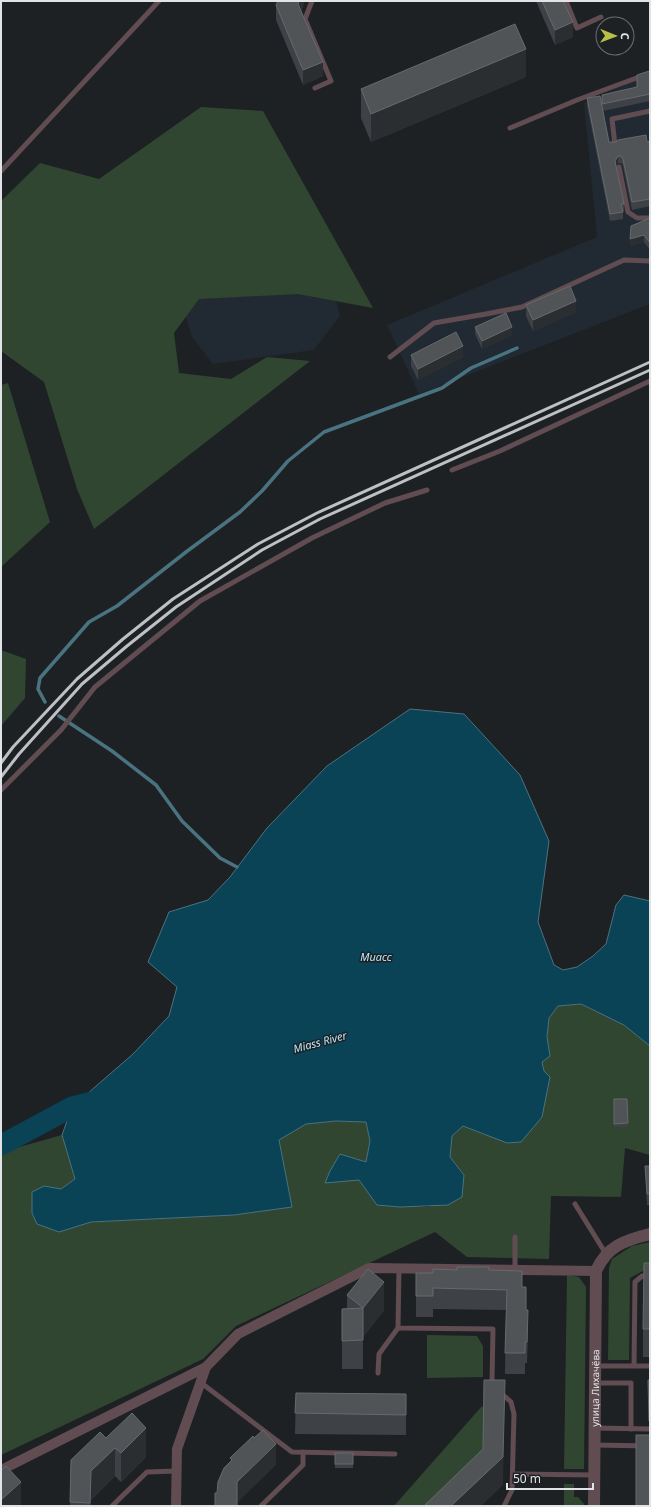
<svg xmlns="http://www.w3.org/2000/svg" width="651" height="1507" viewBox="0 0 651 1507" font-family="'Noto Sans',sans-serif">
	<rect width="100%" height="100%" fill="#1d2124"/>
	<!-- built -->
	<g fill="#212a32">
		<polygon points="650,77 650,304 419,394 387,325 597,237 584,103 638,79"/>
		<polygon points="286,285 335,297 340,316 314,350 213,364 192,337 184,311 202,289"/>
	</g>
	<!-- green -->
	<g fill="#304630">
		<polygon points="201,107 263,111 373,308 298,294 199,299 174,333 179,373 231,379 267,357 310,361 94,529 77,489 44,382 1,351 1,201 40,163 99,179"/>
		<polygon points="8,383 50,522 1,567 1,385"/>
		<polygon points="1,650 26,659 25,698 1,726"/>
		<polygon points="581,1004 624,1025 650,1046 650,1155 625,1148 621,1197 551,1196 549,1259 467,1257 435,1232 236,1326 203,1359 1,1455 1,1154 5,1151 62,1135 75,1179 61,1189 44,1186 32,1193 32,1213 59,1232 91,1222 234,1215 292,1207 279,1140 306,1124 336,1121 366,1122 370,1141 366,1162 359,1180 378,1205 400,1207 430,1207 450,1157 452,1136 463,1126 483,1134 521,1142 542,1117 544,1071 542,1062 550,1056 547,1037 549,1018 558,1006"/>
		<polygon points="650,1242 650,1270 643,1271 630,1278 629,1360 608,1360 609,1268 612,1259 632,1246"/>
		<polygon points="567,1275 579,1277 586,1287 584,1469 564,1469"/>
		<polygon points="427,1335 477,1336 483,1346 483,1377 427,1378"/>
		<polygon points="482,1406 484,1409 483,1477 453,1506 394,1506"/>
		<polygon points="564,1484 574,1484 574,1497 578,1497 584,1504 584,1506 564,1506"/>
	</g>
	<!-- water -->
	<polygon fill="#0a4256" stroke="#4a7381" points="410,709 464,714 520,775 549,841 538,922 554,965 563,970 577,967 593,956 606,944 616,905 624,895 650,901 650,1046 624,1025 581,1004 558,1006 549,1018 547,1037 550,1056 542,1062 544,1071 550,1077 542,1117 521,1142 507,1143 463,1126 452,1136 450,1157 464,1175 462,1197 448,1205 400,1207 377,1205 359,1180 325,1183 330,1171 340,1154 366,1162 370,1141 366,1122 336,1121 306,1124 279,1140 292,1207 234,1215 91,1222 59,1232 37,1224 32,1213 32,1192 44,1186 61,1189 75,1179 62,1135 72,1107 133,1054 169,1016 177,987 148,962 169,912 208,900 230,877 267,828 327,766"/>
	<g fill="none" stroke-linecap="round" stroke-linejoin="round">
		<!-- stream -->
		<g stroke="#4a7381" stroke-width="3.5">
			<polyline points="45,702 38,689 40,678 89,622 117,606 186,552 240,512 262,491 288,461 324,432 442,388 471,368 517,348"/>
			<polyline points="59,716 112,751 156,785 182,821 220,858 237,867"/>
		</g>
		<!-- river -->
		<polyline stroke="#0a4256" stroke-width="21" points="1,1145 72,1107 100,1100"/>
		<!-- service -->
		<g stroke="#604c51" stroke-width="5">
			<polyline points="312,1 305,19 331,81 315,88"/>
			<polyline points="566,1 577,28 601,17"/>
			<polyline points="510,128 577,100 650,73"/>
			<polyline points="615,145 612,119 650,111"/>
			<polyline points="619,167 628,212 637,218 650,218"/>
			<polyline points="1,171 159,1"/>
			<polyline points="390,357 434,323 486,314 522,307 624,260 650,261"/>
			<polyline points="452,470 500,451 650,381"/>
			<polyline points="1,790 61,730 95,687 200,601 312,538 385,503 427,490"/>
			<polyline points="575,1204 606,1254"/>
			<polyline points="399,1268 398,1328 493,1329 492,1381"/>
			<polyline points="515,1269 515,1237"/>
			<polyline points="595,1366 650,1366"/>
			<polyline points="634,1366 635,1282 642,1276 650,1276"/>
			<polyline points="378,1373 379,1354 398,1328"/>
			<polyline points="200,1382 292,1452 395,1454"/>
			<polyline points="595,1383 631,1383 631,1429"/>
			<polyline points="502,1394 511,1402 514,1414 512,1490 504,1506"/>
			<polyline points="595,1428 650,1429"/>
			<polyline points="595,1445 650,1446"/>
			<polyline points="513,1474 594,1475"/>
			<polyline points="112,1506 147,1472 177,1471"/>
			<polyline points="261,1506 303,1465 303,1452"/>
		</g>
		<!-- minor -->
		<g stroke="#604c51" stroke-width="10">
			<polyline points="1,1470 206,1367 238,1334 369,1268 596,1271"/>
			<polyline points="176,1506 177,1449 206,1367"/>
		</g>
		<!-- tertiary -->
		<path stroke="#604c51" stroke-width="12" id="s1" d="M 594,1506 L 596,1271 C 607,1246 625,1240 650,1234"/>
		<!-- rail -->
		<g stroke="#bec1c4" stroke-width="3">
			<polyline points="1,763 13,747 77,679 123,639 173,599 258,544 317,513 650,362"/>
			<polyline points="1,777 19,754 82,684 127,646 176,607 262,550 320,519 650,370"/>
		</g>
	</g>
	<!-- wall -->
	<g fill="#3e4246">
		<polygon points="305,1 301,11 323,76 303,85 276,20 276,5"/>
		<polygon points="536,1 563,1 573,37 555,45"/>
		<polygon points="650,71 650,101 603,111 609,142 647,142 650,141 650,206 632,210 623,166 621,163 618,163 616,166 624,204 624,211 623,211 623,219 610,221 587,105 587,98 602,108 602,95 637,87"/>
		<polygon points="526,77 371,142 361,118 361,89"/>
		<polygon points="650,218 650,250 644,242 630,246"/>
		<polygon points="526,305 576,312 533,331 526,316"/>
		<polygon points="475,327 512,335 482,349 475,334"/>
		<polygon points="411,355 463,357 418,380 411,366"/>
		<polygon points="614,1099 627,1099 628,1127 614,1127"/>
		<polygon points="645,1166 650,1166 650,1205 647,1205"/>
		<polygon points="650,1263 650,1357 643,1357 643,1329"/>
		<polygon points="489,1270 522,1287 526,1310 528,1331 527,1363 525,1363 525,1374 505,1374 506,1310 433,1309 433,1317 416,1317 416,1296 433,1273"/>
		<polygon points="347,1295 384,1310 363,1337 363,1369 342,1369 342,1309 347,1308"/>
		<polygon points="296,1393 406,1394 406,1435 295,1434"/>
		<polygon points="106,1438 146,1457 121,1482 115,1476 91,1500 91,1506 70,1506 71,1460"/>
		<rect x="335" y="1453" width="18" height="15"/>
	</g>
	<!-- shaded-wall -->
	<g fill="#2a2e31">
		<polygon points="299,1 305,1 298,18 298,4"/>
		<polygon points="573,22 573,37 555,45 555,30"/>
		<polygon points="526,49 526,77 371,142 371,114"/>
		<polygon points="323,62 323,76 303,85 303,70"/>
		<polygon points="618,156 618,163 615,168 615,161"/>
		<polygon points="644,235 644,242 630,246 630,239"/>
		<polygon points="576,301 576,312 533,331 533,320"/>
		<polygon points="512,327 512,335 482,349 482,341"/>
		<polygon points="463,346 463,357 418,380 418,369"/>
		<polygon points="384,1282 384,1310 363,1337 363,1308"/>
		<polygon points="505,1380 503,1485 481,1506 451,1506 503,1457"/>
		<polygon points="146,1428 146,1457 121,1482 121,1453"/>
		<polygon points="276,1444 276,1465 237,1503 237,1506 237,1482"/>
		<polygon points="115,1448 115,1476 91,1500 90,1506 91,1471"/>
		<polygon points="21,1482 21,1506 1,1506 1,1500"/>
	</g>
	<!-- building -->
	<g fill="#505457" stroke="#666a6e">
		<polygon points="278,1 299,1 298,4 323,62 303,70 276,5"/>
		<polygon points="542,1 563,1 573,22 555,30"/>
		<polygon points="515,24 526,49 371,114 361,89"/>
		<polygon points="650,71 650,94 602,104 602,95 637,87 637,75 646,72"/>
		<polygon points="600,96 609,142 616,142 618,140 646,135 647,142 650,141 650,199 632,202 623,159 621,156 618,156 615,161 624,204 621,204 623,212 610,214 587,98"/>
		<polygon points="650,218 650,243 644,235 630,239 631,226"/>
		<polygon points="570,286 576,301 533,320 526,305"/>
		<polygon points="506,313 512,327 482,341 475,327"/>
		<polygon points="456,332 463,346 418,369 411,355"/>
		<polygon points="614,1099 627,1099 628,1123 614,1124"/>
		<polygon points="645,1166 650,1166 650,1194 647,1194"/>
		<polygon points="644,1263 650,1263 650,1329 643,1329"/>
		<polygon points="457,1267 489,1267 489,1270 522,1271 522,1287 526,1287 526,1310 528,1310 527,1342 525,1342 525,1353 505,1353 507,1290 433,1288 433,1296 416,1296 416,1273 433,1273 433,1269 457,1270"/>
		<polygon points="368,1269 384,1282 363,1308 347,1295"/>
		<polygon points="363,1308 363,1340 342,1341 342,1309"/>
		<polygon points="484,1380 505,1380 503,1457 451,1506 424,1506 483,1449"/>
		<polygon points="648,1380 650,1380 650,1421 649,1421"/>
		<polygon points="296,1393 406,1394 406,1415 295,1413"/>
		<polygon points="132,1413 146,1428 121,1453 115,1448 91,1471 90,1503 70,1502 71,1460 100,1432 106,1438"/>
		<polygon points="263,1430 276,1444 237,1482 237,1506 215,1506 215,1493 217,1493 218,1482 224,1468 232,1460 230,1458 253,1436 254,1438"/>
		<rect x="636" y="1435" width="14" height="71"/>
		<rect x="335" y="1453" width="18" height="11"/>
		<polygon points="6,1466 21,1482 1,1500 1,1471"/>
	</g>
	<g text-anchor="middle" stroke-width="3" stroke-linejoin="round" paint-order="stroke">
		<!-- street labels -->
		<g font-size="10" fill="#e1e4e6" stroke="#1d2124">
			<text dy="4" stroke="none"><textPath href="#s1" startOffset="118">улица Лихачёва</textPath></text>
		</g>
		<!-- water labels -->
		<g font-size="11" font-style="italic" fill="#b8e7fc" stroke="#1d2124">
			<text x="376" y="961">Миасс</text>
			<text transform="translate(320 1042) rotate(-15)" y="4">Miass River</text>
		</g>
	</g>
	<!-- border -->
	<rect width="651" height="1507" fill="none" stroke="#e1e4e6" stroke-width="4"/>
	<!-- north arrow -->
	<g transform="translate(615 36) rotate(91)"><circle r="19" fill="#1d2124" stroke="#6b6f72"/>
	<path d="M0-3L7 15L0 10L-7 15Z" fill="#b8c147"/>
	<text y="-6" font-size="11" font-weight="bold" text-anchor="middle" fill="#e1e4e6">С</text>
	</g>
	<!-- scale -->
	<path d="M507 1483v6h86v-6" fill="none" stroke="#e1e4e6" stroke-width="2"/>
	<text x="513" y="1483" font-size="12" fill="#e1e4e6" stroke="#1d2124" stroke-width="3" paint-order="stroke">50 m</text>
</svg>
